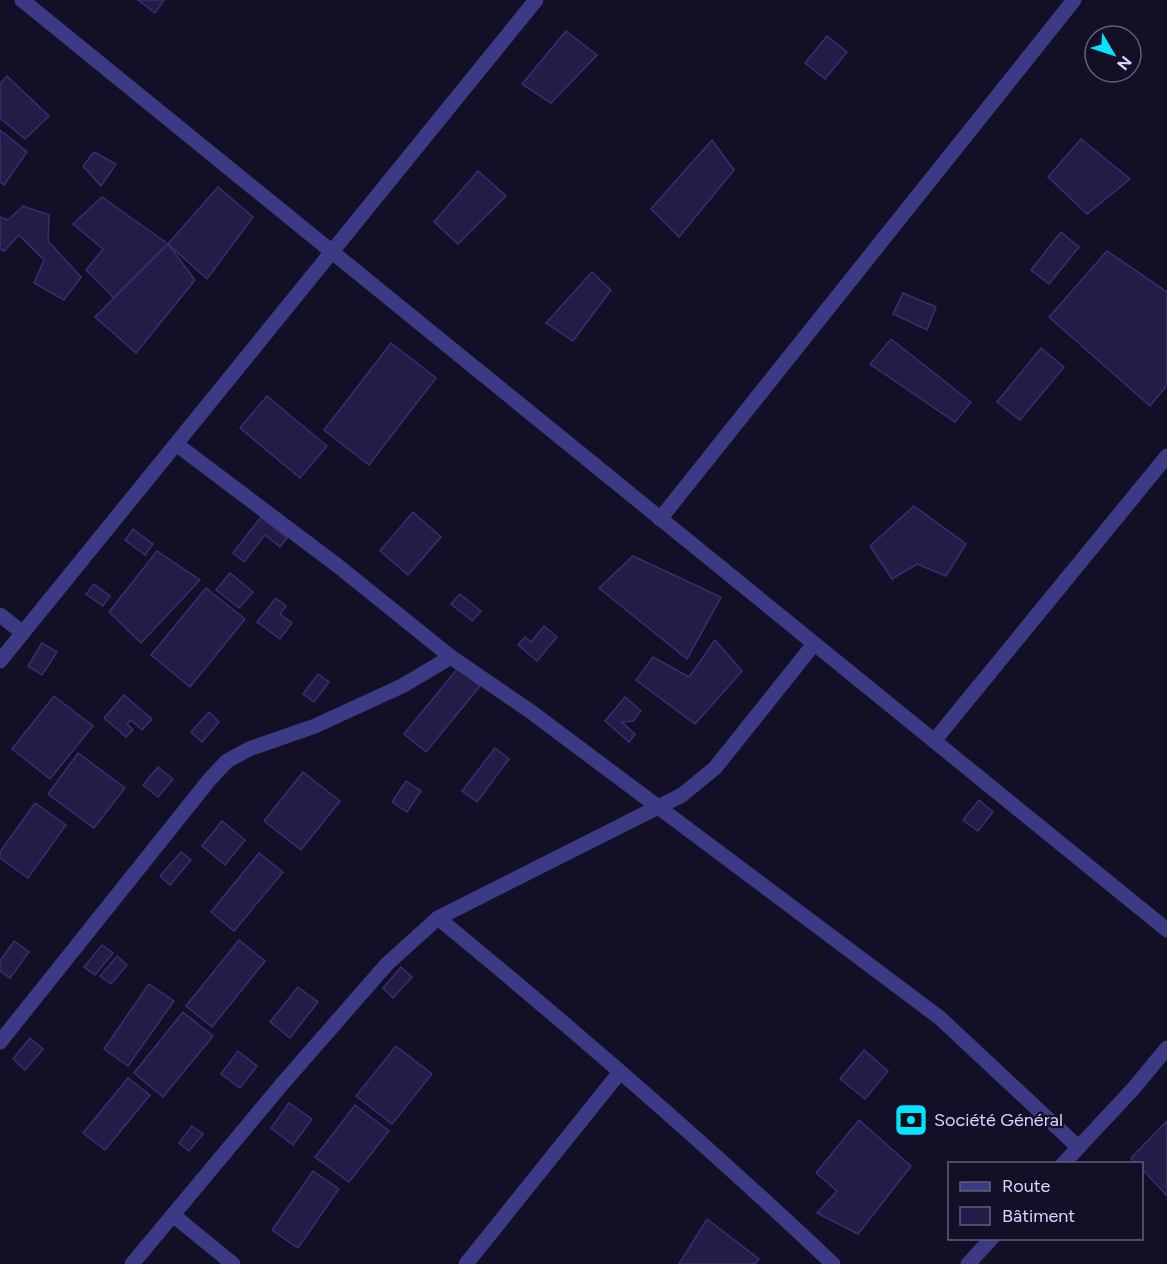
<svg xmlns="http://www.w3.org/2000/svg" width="1167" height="1264" viewBox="0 0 1167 1264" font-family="Figtree,sans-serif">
	<rect width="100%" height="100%" fill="#130f26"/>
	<!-- building -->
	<g fill="#241b47" stroke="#3b2d73" stroke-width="1.5">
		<polygon points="138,0 164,0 155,13"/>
		<polygon points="566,31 597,55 551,103 522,84"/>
		<polygon points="827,36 847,52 825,79 805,63"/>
		<polygon points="7,76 49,116 25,139 0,118 0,84"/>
		<polygon points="0,130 27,152 4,185 0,182"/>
		<polygon points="1081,139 1130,179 1087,214 1048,177"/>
		<polygon points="712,140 734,170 679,237 651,209"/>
		<polygon points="94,152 116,164 101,186 83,166"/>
		<polygon points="478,171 506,196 458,244 434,222"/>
		<polygon points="218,187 253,217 207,279 168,244"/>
		<polygon points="102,197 168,244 114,298 86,270 103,249 73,224"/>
		<polygon points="23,206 49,215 48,241 81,277 64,300 34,283 44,260 19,235 4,251 0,249 0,217 8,220"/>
		<polygon points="1061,232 1079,247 1049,284 1031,270"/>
		<polygon points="168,244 195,280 136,353 95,317"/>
		<polygon points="1107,251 1167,292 1167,385 1150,406 1049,317"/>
		<polygon points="592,272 611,290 573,341 546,323"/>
		<polygon points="903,293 936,307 927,330 893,314"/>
		<polygon points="891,339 971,402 955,422 870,364"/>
		<polygon points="391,343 436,378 369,465 324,430"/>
		<polygon points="1041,348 1064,367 1020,420 997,402"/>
		<polygon points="267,396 327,446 300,478 240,428"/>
		<polygon points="914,506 966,544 946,576 917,564 892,579 870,546"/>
		<polygon points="413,512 441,537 408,575 380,551"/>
		<polygon points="261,517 287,538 280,547 265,535 244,562 233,553"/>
		<polygon points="133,529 153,544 145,555 125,540"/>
		<polygon points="157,551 200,580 141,643 109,612"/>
		<polygon points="633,556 721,597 687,659 599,588"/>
		<polygon points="230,573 253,592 239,608 216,590"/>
		<polygon points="94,584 110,596 103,606 86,594"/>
		<polygon points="206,588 245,619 190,687 151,655"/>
		<polygon points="460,594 481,611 472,621 451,604"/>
		<polygon points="276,598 286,606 280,614 292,623 280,639 257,622"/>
		<polygon points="544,626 557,637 537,661 518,645 525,637 531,642"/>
		<polygon points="715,640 742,671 695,724 636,680 653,657 689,677"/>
		<polygon points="42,643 57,652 42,675 28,666"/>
		<polygon points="458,668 480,686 426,752 404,734"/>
		<polygon points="318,674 329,682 314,702 303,694"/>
		<polygon points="124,695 152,719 142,730 131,720 127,724 133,730 126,737 104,718"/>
		<polygon points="54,696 93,726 50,779 12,749"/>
		<polygon points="625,697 641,711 633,721 622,722 635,734 629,742 605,721"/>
		<polygon points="209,712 219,722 202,742 191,732"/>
		<polygon points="495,748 509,759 477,802 462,791"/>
		<polygon points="78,753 125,788 94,828 48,794"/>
		<polygon points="158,767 173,779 158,797 143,785"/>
		<polygon points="303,772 340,801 301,850 264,821"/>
		<polygon points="406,781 421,791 407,812 392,802"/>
		<polygon points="979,800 993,812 978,831 963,820"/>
		<polygon points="35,803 66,825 28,878 0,858 0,852"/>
		<polygon points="222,821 245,840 225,865 202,846"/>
		<polygon points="181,852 191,860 170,885 160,876"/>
		<polygon points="259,853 283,872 234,931 211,912"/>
		<polygon points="239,940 265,961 212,1027 186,1006"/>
		<polygon points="14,941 29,952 10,978 0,971 0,961"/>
		<polygon points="102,945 113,953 95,975 84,967"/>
		<polygon points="117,956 127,965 111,984 100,976"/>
		<polygon points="401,967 412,977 393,998 383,988"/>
		<polygon points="149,984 174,1001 128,1066 104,1049"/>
		<polygon points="298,987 318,1002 290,1038 270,1022"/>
		<polygon points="183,1012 213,1036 163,1097 134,1073"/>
		<polygon points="30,1038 43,1049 25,1070 13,1059"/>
		<polygon points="396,1046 432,1074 392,1124 356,1096"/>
		<polygon points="864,1050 888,1071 865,1099 840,1079"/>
		<polygon points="238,1051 257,1066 240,1088 221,1074"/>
		<polygon points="128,1078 150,1095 105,1150 83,1133"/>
		<polygon points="289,1103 312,1119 293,1145 271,1128"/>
		<polygon points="355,1105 389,1131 349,1182 315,1157"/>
		<polygon points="859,1120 911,1166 858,1234 817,1213 837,1191 816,1173"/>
		<polygon points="1167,1121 1167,1196 1142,1169 1142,1164 1136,1164 1131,1158"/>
		<polygon points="192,1126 203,1134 189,1151 179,1143"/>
		<polygon points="313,1171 339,1189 298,1248 272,1230"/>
		<polygon points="707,1219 759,1259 755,1264 679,1264"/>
	</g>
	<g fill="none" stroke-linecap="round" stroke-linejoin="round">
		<!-- minor -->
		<g stroke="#3d3a85" stroke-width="15">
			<polyline points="22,0 1167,930"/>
			<polyline points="176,444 338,566 451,657 530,711 940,1018 1078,1147"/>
			<polyline points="660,519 1074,0"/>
			<polyline points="0,615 23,633"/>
			<polyline points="0,661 536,0"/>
			<polyline points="934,741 1167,456"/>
			<path d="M 438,918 C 573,1029 706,1144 833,1264"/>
			<polyline points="0,1042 210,779 227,761 249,749 315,726 402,686 451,657"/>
			<polyline points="1063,1164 1133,1089 1167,1048"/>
			<polyline points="173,1215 233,1264"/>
			<polyline points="132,1264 283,1083 387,964 438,918 682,795 715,768 814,644"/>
			<polyline points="466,1264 620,1072"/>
			<polyline points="968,1264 992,1238"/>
		</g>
	</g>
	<!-- icons -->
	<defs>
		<symbol id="bank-square" viewBox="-11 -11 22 22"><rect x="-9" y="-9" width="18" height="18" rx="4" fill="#00e5ff" stroke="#130f26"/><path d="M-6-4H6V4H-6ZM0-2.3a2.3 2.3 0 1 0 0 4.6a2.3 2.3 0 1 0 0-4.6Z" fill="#111"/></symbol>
	</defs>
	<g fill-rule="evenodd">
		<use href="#bank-square" x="892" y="1101" width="38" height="38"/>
	</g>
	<g text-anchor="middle" stroke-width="4.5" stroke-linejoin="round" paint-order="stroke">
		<!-- poi labels -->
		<g font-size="18" fill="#d9d4ff" stroke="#130f26" text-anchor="start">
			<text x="934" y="1126">Société Général</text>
		</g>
	</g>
	<!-- legend -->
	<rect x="948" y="1162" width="195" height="78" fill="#130f26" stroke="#625e7d" stroke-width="1.5"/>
	<rect x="960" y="1182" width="30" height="9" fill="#3d3a85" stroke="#625e7d" stroke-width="1.5"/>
	<text x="1002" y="1192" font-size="18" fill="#d9d4ff">Route</text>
	<rect x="960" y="1207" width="30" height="18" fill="#241b47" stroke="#625e7d" stroke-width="1.5"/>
	<text x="1002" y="1222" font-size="18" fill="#d9d4ff">Bâtiment</text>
	<!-- north arrow -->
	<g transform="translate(1113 54) rotate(129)"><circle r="28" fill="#130f26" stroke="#625e7d" stroke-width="1.5"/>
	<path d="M0-4.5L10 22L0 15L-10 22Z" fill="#00e5ff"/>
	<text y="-9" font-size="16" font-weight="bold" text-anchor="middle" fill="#d9d4ff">N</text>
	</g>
</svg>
